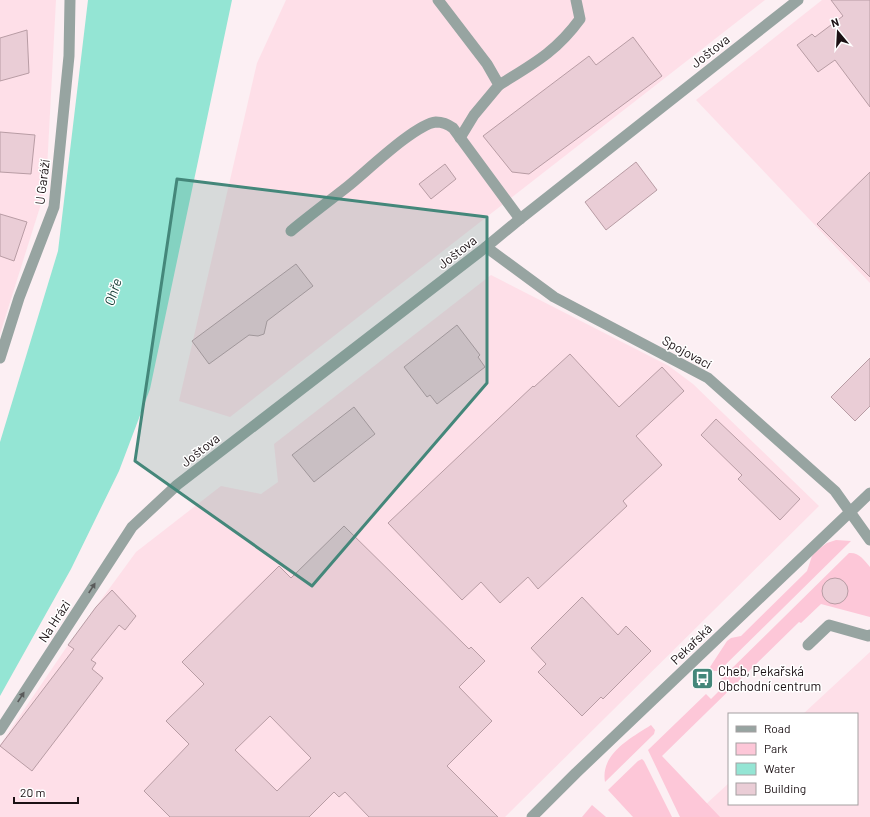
<svg xmlns="http://www.w3.org/2000/svg" width="870" height="817" viewBox="0 0 870 817" font-family="Barlow,sans-serif">
	<rect width="100%" height="100%" fill="#fceff3"/>
	<!-- built -->
	<g fill="#fedfe8">
		<polygon points="0,0 56,0 46,188 0,334"/>
		<polygon points="286,0 765,0 230,417 179,401 257,63"/>
		<polygon points="822,0 870,0 870,283 696,100"/>
		<polygon points="491,275 669,366 693,384 819,506 505,817 0,817 0,745 68,645 136,552 221,486 261,494 278,482 274,444"/>
		<polygon points="870,652 870,817 692,817 729,783 729,804 857,804 857,714 803,714"/>
	</g>
	<!-- green -->
	<g fill="#fdc7d8">
		<polygon points="836,540 851,541 719,671 714,671 710,667 727,641 731,638 741,636 807,571 812,556 816,551 827,543"/>
		<path d="M 849,553 C 859,552 864,560 870,567 L 870,617 L 821,604 L 801,623 L 799,622 L 662,756 L 720,817 L 680,817 L 648,750 L 706,694 L 711,699 L 724,686 L 719,681 Z"/>
		<path d="M 651,725 L 655,730 L 654,734 L 605,782 C 600,754 631,738 651,725 Z"/>
		<polygon points="642,759 644,761 672,817 633,817 608,790 638,761"/>
		<polygon points="592,805 606,817 582,817"/>
	</g>
	<!-- water -->
	<polygon fill="#94e5d4" points="88,0 232,0 150,389 119,471 71,569 0,696 0,442 58,251"/>
	<!-- building -->
	<g fill="#eacdd6" stroke="#b89ca4" fill-rule="evenodd">
		<polygon points="831,0 870,0 870,107 835,60 818,72 797,45 812,34 815,37 843,16"/>
		<polygon points="27,30 29,73 0,81 0,38"/>
		<polygon points="633,37 662,76 529,174 512,172 483,136 589,56 596,65"/>
		<polygon points="0,132 35,135 31,174 0,172"/>
		<polygon points="636,162 657,190 606,230 585,202"/>
		<polygon points="445,164 456,179 431,199 419,184"/>
		<polygon points="870,172 870,277 817,224"/>
		<polygon points="0,214 27,222 14,261 0,256"/>
		<polygon points="296,264 313,286 267,321 264,334 258,336 249,335 209,364 192,341"/>
		<polygon points="457,325 480,355 478,357 485,367 437,404 430,395 427,397 404,367"/>
		<polygon points="570,354 619,407 662,367 684,391 636,436 662,465 623,501 627,506 538,589 528,577 500,603 481,582 462,600 388,523 533,386 534,387"/>
		<polygon points="870,358 870,406 855,421 831,397"/>
		<polygon points="354,407 375,434 314,482 292,455"/>
		<polygon points="716,419 800,499 780,520 738,479 742,475 701,435"/>
		<path d="M 344,526 L 469,649 L 471,647 L 485,661 L 459,687 L 492,721 L 447,766 L 498,817 L 369,817 L 345,792 L 339,797 L 334,792 L 309,817 L 170,817 L 144,791 L 189,744 L 166,721 L 204,684 L 182,662 L 279,566 L 291,578 ZM 270,716 L 311,758 L 277,791 L 235,750 Z"/>
		<circle cx="835" cy="591" r="13"/>
		<polygon points="112,590 136,616 125,630 119,625 91,660 96,663 92,669 103,678 32,771 0,746 74,649 68,645 96,607"/>
		<polygon points="582,597 618,635 626,626 651,651 603,699 601,697 582,716 538,672 546,664 531,648"/>
	</g>
	<g fill="none" stroke-linecap="round" stroke-linejoin="round">
		<!-- service -->
		<g stroke="#97a4a1" stroke-width="11">
			<polyline points="438,0 487,64 499,85 474,115 460,138"/>
			<path d="M 499,85 C 533,64 556,52 580,19 L 576,0"/>
			<path d="M 291,231 C 309,216 328,202 347,187 C 365,173 415,124 436,122 C 442,122 449,125 453,128 L 520,219"/>
			<polyline points="0,358 19,298 54,207 69,56 70,0"/>
			<polyline points="808,645 829,625 868,636 870,635"/>
		</g>
		<!-- minor -->
		<g stroke="#97a4a1" stroke-width="11">
			<polyline points="486,247 554,297 708,378 835,491 870,540"/>
			<polyline points="0,730 132,527 177,485 486,247 520,219 798,0"/>
			<polyline points="532,817 576,773 870,493"/>
		</g>
	</g>
	<!-- one-way arrows -->
	<defs><path id="oneway-solid" d="M-6-.8H1V-3.2L6.5 0L1 3.2V.8H-6Z"/></defs>
	<g fill="#595a5a">
		<use href="#oneway-solid" transform="translate(92 588) rotate(-57)"/>
		<use href="#oneway-solid" transform="translate(21 697) rotate(-57)"/>
	</g>
	<!-- marked area -->
	<path fill="#44877a" fill-opacity="0.2" stroke="#44877a" stroke-width="3" stroke-linejoin="round" d="M 177,179 L 487,217 L 487,383 L 312,586 L 135,461 Z"/>
	<!-- icons -->
	<defs>
		<symbol id="bus-square" viewBox="-11 -11 22 22"><rect x="-9" y="-9" width="18" height="18" rx="4" fill="#44877a" stroke="#fff"/><path d="M-5-6H5V4H4V6H2V4H-2V6H-4V4H-5ZM-3.5-4V0h7V-4ZM-3.5 1.2v1.5H-2V1.2ZM2 1.2v1.5H3.5V1.2Z" fill="#fff"/></symbol>
	</defs>
	<g fill-rule="evenodd">
		<use href="#bus-square" x="690" y="666" width="25" height="25"/>
	</g>
	<g text-anchor="middle" stroke-width="3" stroke-linejoin="round" paint-order="stroke">
		<!-- street labels -->
		<g font-size="13" fill="#1b1114" stroke="#fff">
			<text transform="translate(710 51) rotate(-38)" y="5">Joštova</text>
			<text transform="translate(42 182) rotate(-83)" y="5">U Garáží</text>
			<text transform="translate(457 252) rotate(-38)" y="5">Joštova</text>
			<text transform="translate(687 352) rotate(29)" y="5">Spojovací</text>
			<text transform="translate(200 450) rotate(-38)" y="5">Joštova</text>
			<text transform="translate(54 621) rotate(-57)" y="5">Na Hrázi</text>
			<text transform="translate(691 644) rotate(-44)" y="5">Pekařská</text>
		</g>
		<!-- poi labels -->
		<g font-size="13" fill="#1b1114" stroke="#fff" text-anchor="start">
			<text x="718" y="676">Cheb, Pekařská<tspan x="718" dy="15">Obchodní centrum</tspan></text>
		</g>
		<!-- water labels -->
		<g font-size="14" font-style="italic" fill="#1c423b" stroke="#fff">
			<text transform="translate(113 292) rotate(-72)" y="5">Ohře</text>
		</g>
	</g>
	<!-- legend -->
	<rect x="728" y="713" width="130" height="92" fill="#ffffff" stroke="#a4a0a1"/>
	<rect x="736" y="726" width="20" height="6" fill="#97a4a1" stroke="#a4a0a1"/>
	<text x="764" y="733" font-size="12" fill="#1b1114">Road</text>
	<rect x="736" y="743" width="20" height="12" fill="#fdc7d8" stroke="#a4a0a1"/>
	<text x="764" y="753" font-size="12" fill="#1b1114">Park</text>
	<rect x="736" y="763" width="20" height="12" fill="#94e5d4" stroke="#a4a0a1"/>
	<text x="764" y="773" font-size="12" fill="#1b1114">Water</text>
	<rect x="736" y="783" width="20" height="12" fill="#eacdd6" stroke="#a4a0a1"/>
	<text x="764" y="793" font-size="12" fill="#1b1114">Building</text>
	<!-- north arrow -->
	<g transform="translate(838 32) rotate(342)" stroke="#ffffff" stroke-width="3" paint-order="stroke">
	<path d="M0-3L7 15L0 10L-7 15Z" fill="#1b1114"/>
	<text y="-6" font-size="11" font-weight="bold" text-anchor="middle" fill="#1b1114">N</text>
	</g>
	<!-- scale -->
	<path d="M14 797v6h64v-6" fill="none" stroke="#1b1114" stroke-width="2"/>
	<text x="20" y="797" font-size="12" fill="#1b1114" stroke="#ffffff" stroke-width="3" paint-order="stroke">20 m</text>
</svg>
